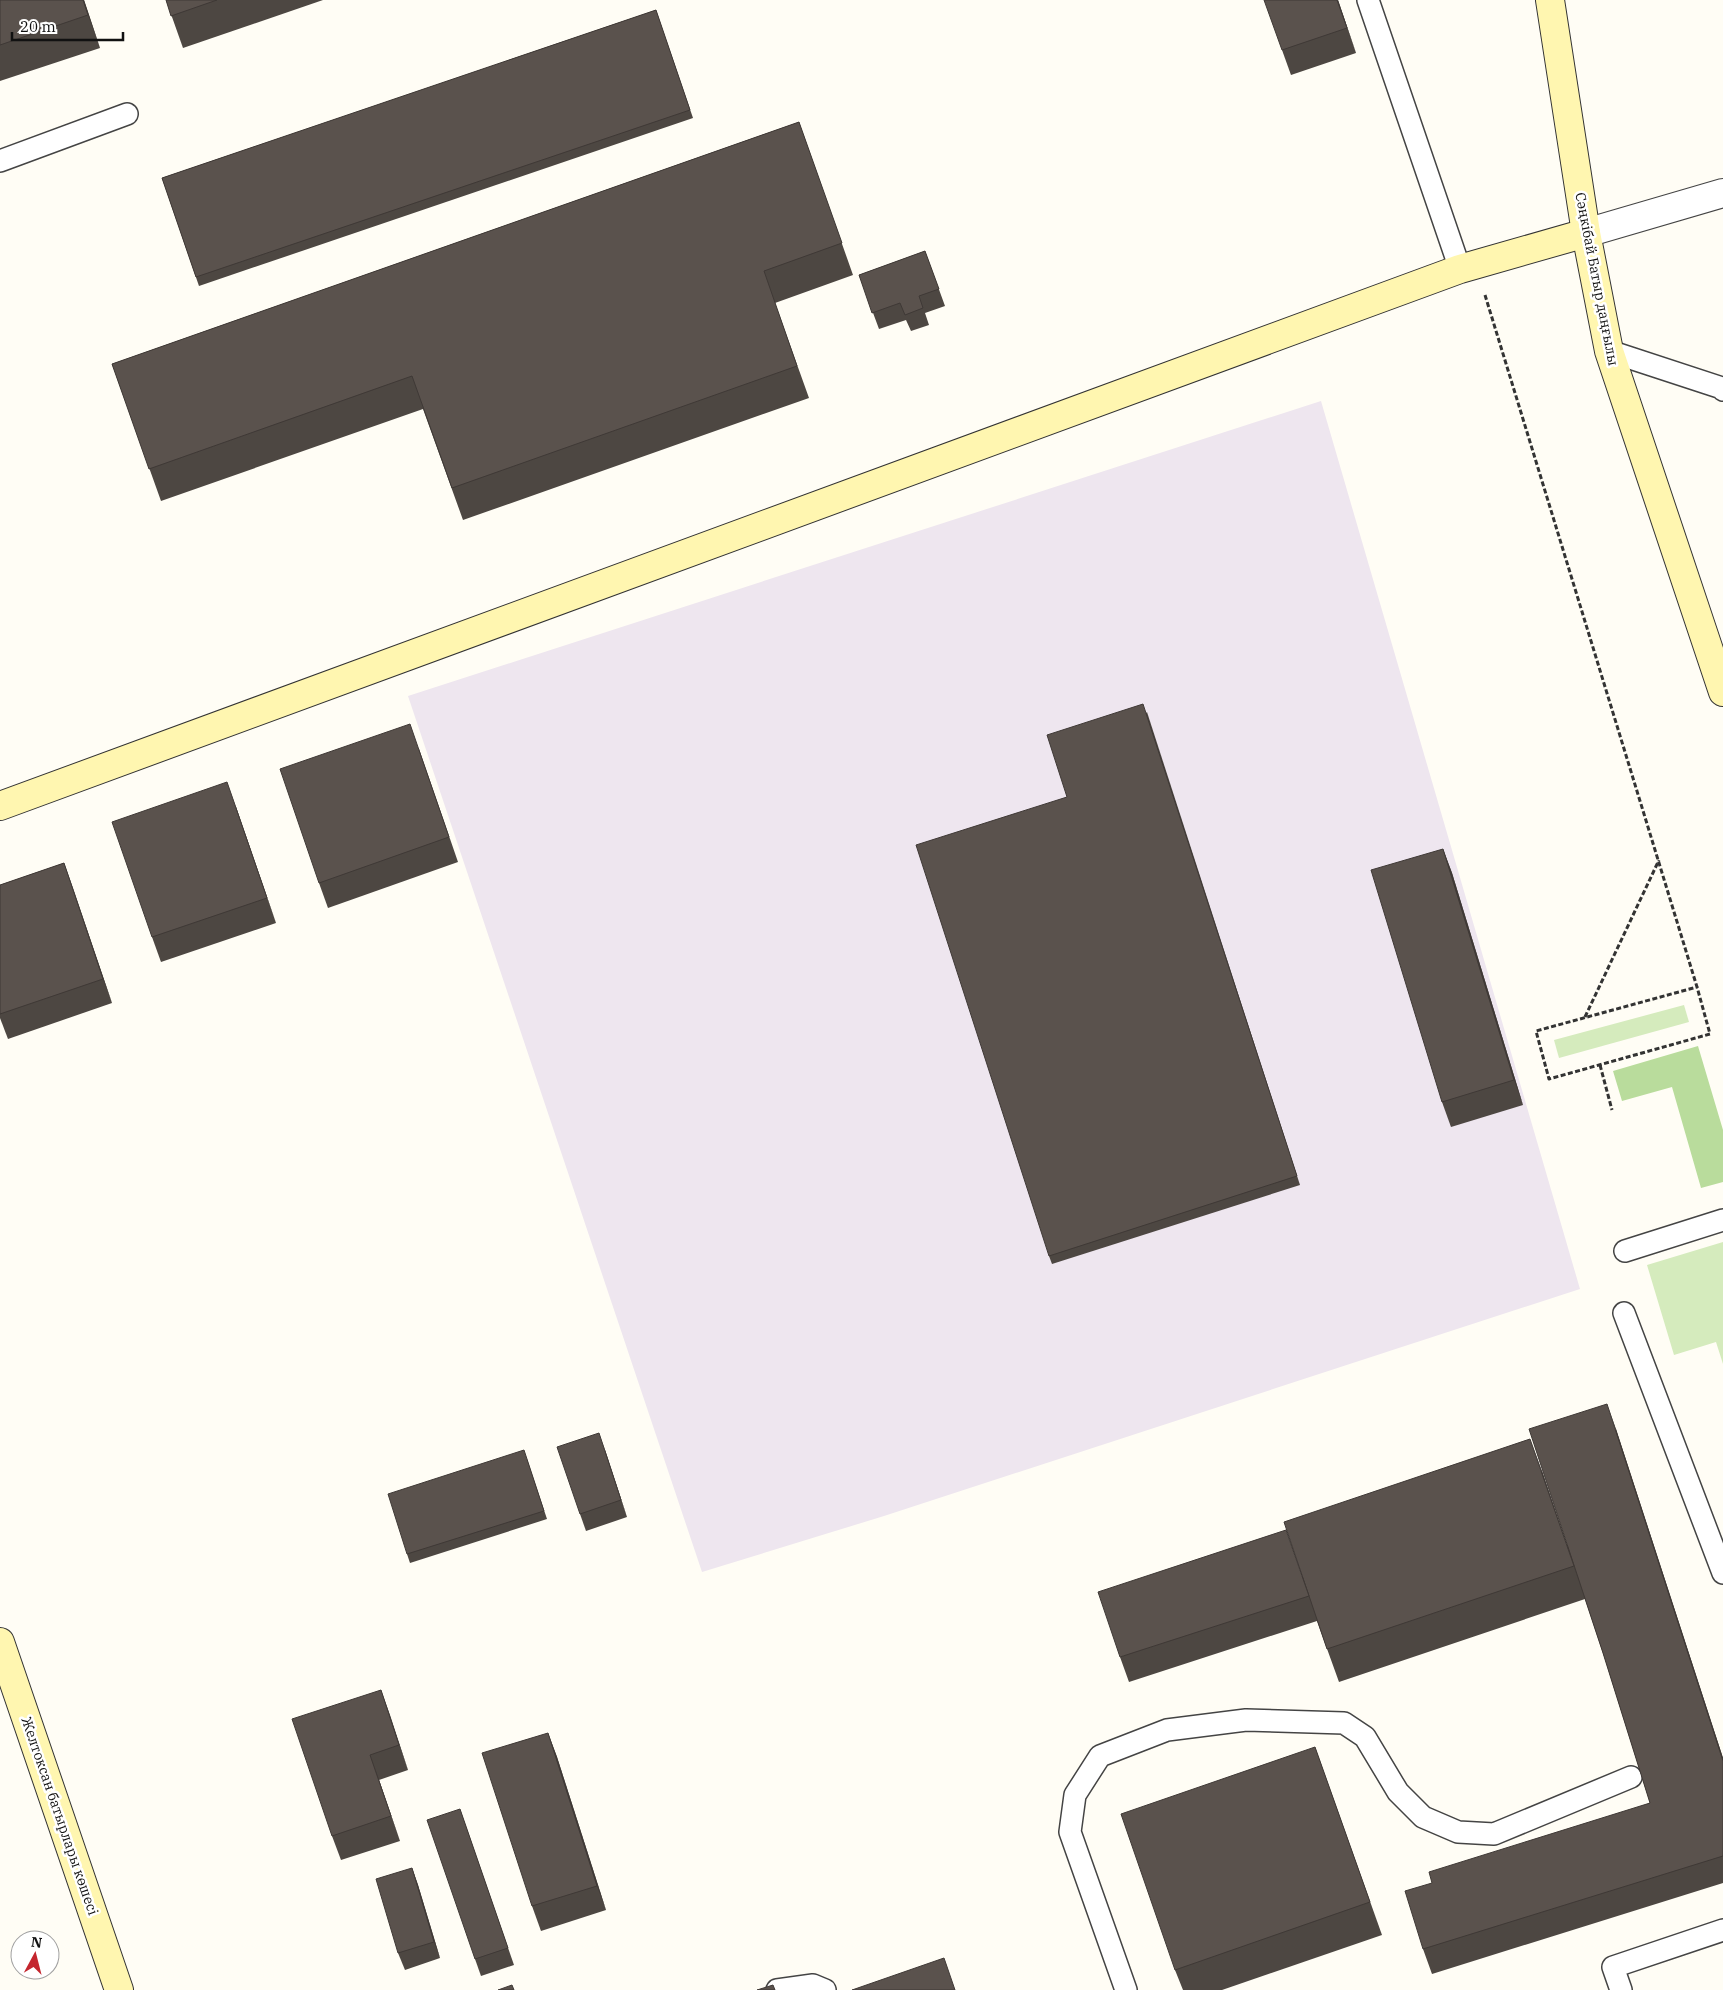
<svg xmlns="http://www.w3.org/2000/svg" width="1723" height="1990" viewBox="0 0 1723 1990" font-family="'IBM Plex Serif',serif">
	<rect width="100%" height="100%" fill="#fffdf5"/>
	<!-- industrial -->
	<polygon fill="#eee6ef" points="1321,401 1580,1289 884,1516 702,1572 408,696"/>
	<!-- green -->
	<g fill="#d5ebbd">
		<polygon points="1684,1005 1689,1022 1559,1058 1554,1040"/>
		<polygon points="1723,1242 1723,1364 1716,1342 1674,1355 1647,1265"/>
	</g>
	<!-- forest -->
	<polygon fill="#b9dc9c" points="1698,1046 1723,1130 1723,1182 1701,1188 1672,1087 1622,1101 1613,1071"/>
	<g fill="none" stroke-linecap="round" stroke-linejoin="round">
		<defs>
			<g id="lane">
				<polyline points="1368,0 1460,269"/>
				<polyline points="0,161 127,114"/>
				<polyline points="1609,351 1722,388 1723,390"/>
				<polyline points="1625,1251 1723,1220"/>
				<polyline points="1624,1313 1723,1573"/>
				<polyline points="777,1990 813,1985 825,1990"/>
				<polyline points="1126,1990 1070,1832 1075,1795 1100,1756 1167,1730 1246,1720 1344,1723 1365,1737 1398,1792 1423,1817 1458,1832 1494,1834 1631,1777"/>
				<polyline points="1621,1990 1613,1967 1723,1930"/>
			</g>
			<polyline id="street" points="1586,233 1723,193"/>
			<g id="secondary">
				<polyline points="1550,0 1586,233 1609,351 1723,692"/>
				<polyline points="0,806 1460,269 1586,233"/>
				<polyline points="0,1642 119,1990"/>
			</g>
		</defs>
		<!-- lane casing -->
		<use href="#lane" stroke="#444" stroke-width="24"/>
		<!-- street casing -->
		<use href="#street" stroke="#444" stroke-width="30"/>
		<!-- secondary casing -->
		<use href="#secondary" stroke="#333" stroke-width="30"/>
		<!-- path -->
		<g stroke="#333" stroke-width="3" stroke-dasharray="5 2.5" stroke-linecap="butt">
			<polyline points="1485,295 1697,987 1536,1031 1549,1079 1710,1034 1697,987"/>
			<polyline points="1585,1017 1659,860"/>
			<polyline points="1600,1065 1612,1110"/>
		</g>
		<!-- lane -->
		<use href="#lane" stroke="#fff" stroke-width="21"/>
		<!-- street -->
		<use href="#street" stroke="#fff" stroke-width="28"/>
		<!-- secondary -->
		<use href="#secondary" stroke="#fff6b0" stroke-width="28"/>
	</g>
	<!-- wall -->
	<g fill="#4d4742">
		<polygon points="0,0 84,0 100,48 0,81"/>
		<polygon points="166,0 323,0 183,48"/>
		<polygon points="1338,0 1356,53 1291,75 1282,50"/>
		<polygon points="656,10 693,118 199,286 162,178"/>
		<polygon points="799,122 853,275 775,303 809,398 463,520 423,409 161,501 112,364"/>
		<polygon points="925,251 945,306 925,313 929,325 911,331 906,320 879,329 859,275"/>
		<polygon points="1147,712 1300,1185 1052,1264 1049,1256 1067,797"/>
		<polygon points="419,749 458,862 328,908 319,883"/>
		<polygon points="236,807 276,923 161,962 152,937"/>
		<polygon points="1443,849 1452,873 1523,1105 1451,1127 1442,1102"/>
		<polygon points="64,863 112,1003 8,1039 0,1018 0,885"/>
		<polygon points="1616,1429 1723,1758 1723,1883 1432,1974 1423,1949 1432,1883 1650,1803 1603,1653 1585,1599 1339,1682 1317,1621 1129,1682 1120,1657 1542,1471 1567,1546"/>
		<polygon points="605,1450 627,1517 586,1531 580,1514"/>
		<polygon points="527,1459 547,1519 410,1563 407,1554"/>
		<polygon points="381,1690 408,1770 379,1780 400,1841 341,1860 332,1836"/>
		<polygon points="548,1733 557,1757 606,1910 541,1931 532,1906"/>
		<polygon points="1315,1747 1382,1935 1222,1990 1183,1990 1175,1970"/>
		<polygon points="460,1809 514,1965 481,1976 475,1959"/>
		<polygon points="412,1868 418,1885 440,1958 405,1970 398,1953"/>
	</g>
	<!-- shaded-wall -->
	<g fill="#3f3936">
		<polygon points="83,0 84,0 100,48 88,15"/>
		<polygon points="1337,0 1338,0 1356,53 1347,28"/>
		<polygon points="227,782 236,807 276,923 267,898"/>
		<polygon points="1443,849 1452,873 1523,1105 1514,1080"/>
		<polygon points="64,863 73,888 112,1003 103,979"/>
		<polygon points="1607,1404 1616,1429 1723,1758 1723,1761"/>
		<polygon points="599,1433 605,1450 627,1517 621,1500"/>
		<polygon points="1530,1439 1542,1471 1585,1599 1574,1566"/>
		<polygon points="381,1690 390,1715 408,1770 399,1745"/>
		<polygon points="548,1733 557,1757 606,1910 597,1886"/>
		<polygon points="370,1755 379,1780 400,1841 391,1816"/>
		<polygon points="412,1868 418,1885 440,1958 434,1942"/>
	</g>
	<!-- building -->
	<g fill="#5a524d" stroke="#3f3936">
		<polygon points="0,0 83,0 88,15 0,45"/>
		<polygon points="166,0 217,0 171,16"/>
		<polygon points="1264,0 1337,0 1347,28 1282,50"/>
		<polygon points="656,10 690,110 196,277 162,178"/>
		<polygon points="799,122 842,243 764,271 797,366 452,488 412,376 149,469 112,364"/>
		<polygon points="925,251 939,289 919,296 923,308 905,315 900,303 872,313 859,275"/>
		<polygon points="1143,704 1297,1176 1049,1256 916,845 1067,797 1047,735"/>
		<polygon points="410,724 449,837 319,883 280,769"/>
		<polygon points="227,782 267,898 152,937 112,822"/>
		<polygon points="1443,849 1514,1080 1442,1102 1371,870"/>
		<polygon points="64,863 103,979 0,1014 0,885"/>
		<polygon points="1607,1404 1723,1761 1723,1856 1423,1949 1405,1891 1432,1883 1429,1872 1650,1803 1603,1653 1529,1429"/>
		<polygon points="599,1433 621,1500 580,1514 557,1447"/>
		<polygon points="1530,1439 1574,1566 1327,1649 1284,1522"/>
		<polygon points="524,1450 544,1511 407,1554 388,1494"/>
		<polygon points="1286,1530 1309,1596 1120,1657 1098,1592"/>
		<polygon points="381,1690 399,1745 370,1755 391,1816 332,1836 292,1719"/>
		<polygon points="548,1733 597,1886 532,1906 482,1753"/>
		<polygon points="1315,1747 1370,1902 1175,1970 1121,1814"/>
		<polygon points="460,1809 508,1948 475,1959 427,1820"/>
		<polygon points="412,1868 434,1942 398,1953 376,1879"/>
		<polygon points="944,1958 955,1990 852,1990"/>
		<polygon points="512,1985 514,1990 498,1990"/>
		<polygon points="773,1985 775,1990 757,1990"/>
	</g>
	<g text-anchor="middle" stroke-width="5" stroke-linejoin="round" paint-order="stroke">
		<!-- street labels -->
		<g font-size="14" fill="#111" stroke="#fff">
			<text transform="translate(1597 279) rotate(79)" y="5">Сәңкібай Батыр даңғылы</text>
			<text transform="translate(60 1816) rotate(71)" y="5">Желтоксан батырлары көшесі</text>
		</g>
	</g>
	<!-- north arrow -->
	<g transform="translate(35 1955) rotate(7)"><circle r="24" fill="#ffffff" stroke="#a0a0a0"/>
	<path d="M0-4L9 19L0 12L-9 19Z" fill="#c4262e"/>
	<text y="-8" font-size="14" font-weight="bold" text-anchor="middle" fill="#111111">N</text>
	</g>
	<!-- scale -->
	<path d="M12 32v8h111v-8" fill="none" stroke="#111111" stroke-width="2.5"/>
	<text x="20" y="32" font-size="15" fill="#111111" stroke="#ffffff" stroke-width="4" paint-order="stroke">20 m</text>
</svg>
